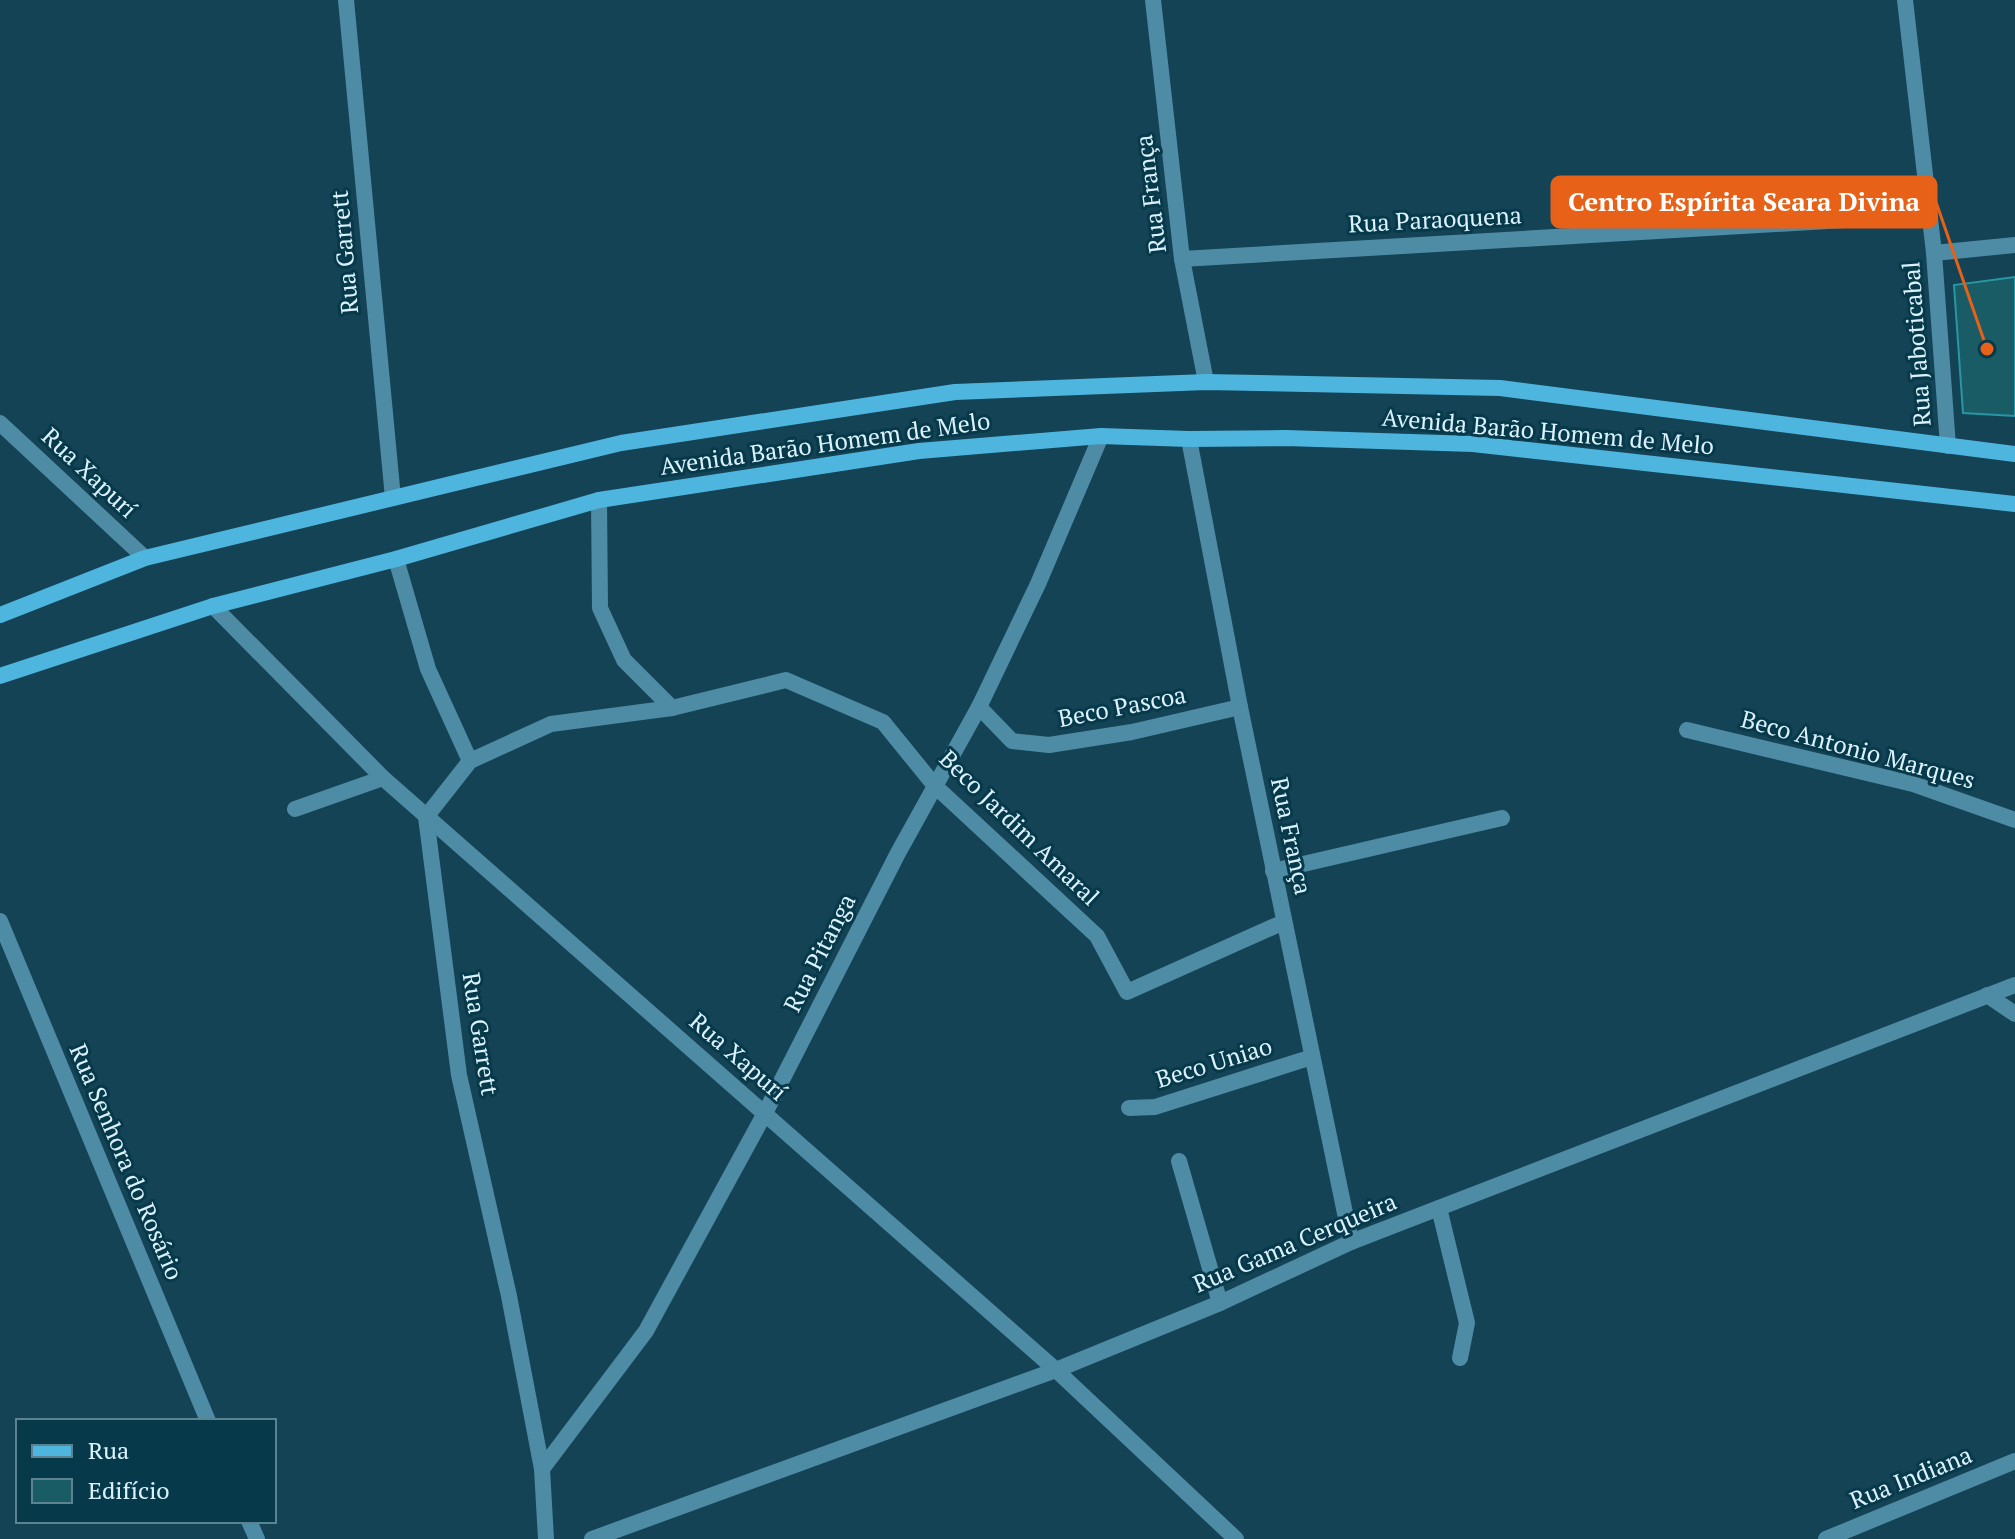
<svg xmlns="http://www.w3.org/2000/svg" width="2015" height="1539" viewBox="0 0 2015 1539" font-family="'PT Serif',serif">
	<rect width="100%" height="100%" fill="#144355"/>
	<!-- building -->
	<polygon fill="#1a5c65" stroke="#2797a5" stroke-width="2" points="2015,277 2015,416 1963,413 1954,285"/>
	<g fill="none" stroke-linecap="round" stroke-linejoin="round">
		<!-- service -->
		<g stroke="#4e8ba4" stroke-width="16">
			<polyline points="599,500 600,608 624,660 672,708"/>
			<polyline points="396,559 428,669 470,761"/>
			<polyline points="979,707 1012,741 1049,745 1132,732 1240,707"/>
			<polyline points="1687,730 1913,784 2015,820"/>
			<polyline points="295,809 383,778"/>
			<polyline points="426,817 470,761 551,724 672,708 786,680 883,722 935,786 1097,936 1127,992 1284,922"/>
			<polyline points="1273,871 1502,818"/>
			<polyline points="1987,995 2015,1014"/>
			<polyline points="1129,1108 1155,1107 1312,1057"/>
			<polyline points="1179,1161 1220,1303"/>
			<polyline points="1439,1208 1467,1323 1460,1358"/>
		</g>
		<!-- minor -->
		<g stroke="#4e8ba4" stroke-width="16">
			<polyline points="346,0 393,498"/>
			<polyline points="1153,0 1182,259 1206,382"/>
			<polyline points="1905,0 1934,253 1948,446"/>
			<polyline points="1934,253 2015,245"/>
			<polyline points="1182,259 1930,215"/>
			<polyline points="0,423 145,558"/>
			<polyline points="1189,439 1240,707 1351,1242"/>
			<polyline points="213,606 383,778 1056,1370 1236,1539"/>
			<polyline points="426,817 459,1075 509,1296 542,1469 546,1539"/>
			<polyline points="0,921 208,1421"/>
			<polyline points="542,1469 646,1331 765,1113 898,853 979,707 1038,584 1101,436"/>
			<polyline points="249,1521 257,1539"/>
			<polyline points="592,1539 1056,1370 1220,1303 1351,1242 2015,985"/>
			<polyline points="1826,1539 2015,1461"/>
		</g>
		<!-- secondary -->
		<g stroke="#4db5de" stroke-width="16">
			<polyline points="0,615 145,558 621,443 955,392 1206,382 1500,388 2015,454"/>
			<polyline points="0,676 213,606 396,559 599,500 919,451 1101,436 1189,439 1286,438 1473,444 2015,504"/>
		</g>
	</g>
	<g text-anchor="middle" stroke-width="6" stroke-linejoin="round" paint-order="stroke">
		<!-- street labels -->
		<g font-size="24" fill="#dbf2fd" stroke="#06394a">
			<text transform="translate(1151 194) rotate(-97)" y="8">Rua França</text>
			<text transform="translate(1435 220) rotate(-3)" y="8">Rua Paraoquena</text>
			<text transform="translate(345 252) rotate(-95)" y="8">Rua Garrett</text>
			<text transform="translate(1917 344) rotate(-94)" y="8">Rua Jaboticabal</text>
			<text transform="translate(1548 432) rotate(5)" y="8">Avenida Barão Homem de Melo</text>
			<text transform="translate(825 444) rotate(-8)" y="8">Avenida Barão Homem de Melo</text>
			<text transform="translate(89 473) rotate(43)" y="8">Rua Xapurí</text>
			<text transform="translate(1122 707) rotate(-11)" y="8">Beco Pascoa</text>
			<text transform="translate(1858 750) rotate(15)" y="8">Beco Antonio Marques</text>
			<text transform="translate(1019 828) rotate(44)" y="8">Beco Jardim Amaral</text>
			<text transform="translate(1291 836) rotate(78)" y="8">Rua França</text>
			<text transform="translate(820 953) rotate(-63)" y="8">Rua Pitanga</text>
			<text transform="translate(480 1034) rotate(81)" y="8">Rua Garrett</text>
			<text transform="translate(738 1057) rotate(41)" y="8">Rua Xapurí</text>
			<text transform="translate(1214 1063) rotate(-17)" y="8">Beco Uniao</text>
			<text transform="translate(126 1162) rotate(67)" y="8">Rua Senhora do Rosário</text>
			<text transform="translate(1295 1243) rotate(-23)" y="8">Rua Gama Cerqueira</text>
			<text transform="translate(1911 1478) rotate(-22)" y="8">Rua Indiana</text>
		</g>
	</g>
	<!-- callouts -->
	<path fill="none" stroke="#e76118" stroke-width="3" d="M1987 349L1936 202"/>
	<circle fill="#e76118" stroke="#06394a" stroke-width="3" cx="1987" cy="349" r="8"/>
	<rect fill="#e76118" stroke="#e76118" stroke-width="3" x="1552" y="177" width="384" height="50" rx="8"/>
	<g font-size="26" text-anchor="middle" font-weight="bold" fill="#fff">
		<text x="1744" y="211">Centro Espírita Seara Divina</text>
	</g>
	<!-- legend -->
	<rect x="16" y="1419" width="260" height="104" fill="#06394a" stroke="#5b8392" stroke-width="2"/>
	<rect x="32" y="1445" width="40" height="12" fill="#4db5de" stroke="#5b8392" stroke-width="2"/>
	<text x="88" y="1459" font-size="24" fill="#dbf2fd">Rua</text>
	<rect x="32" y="1479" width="40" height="24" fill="#1a5c65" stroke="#5b8392" stroke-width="2"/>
	<text x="88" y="1499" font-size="24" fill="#dbf2fd">Edifício</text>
</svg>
